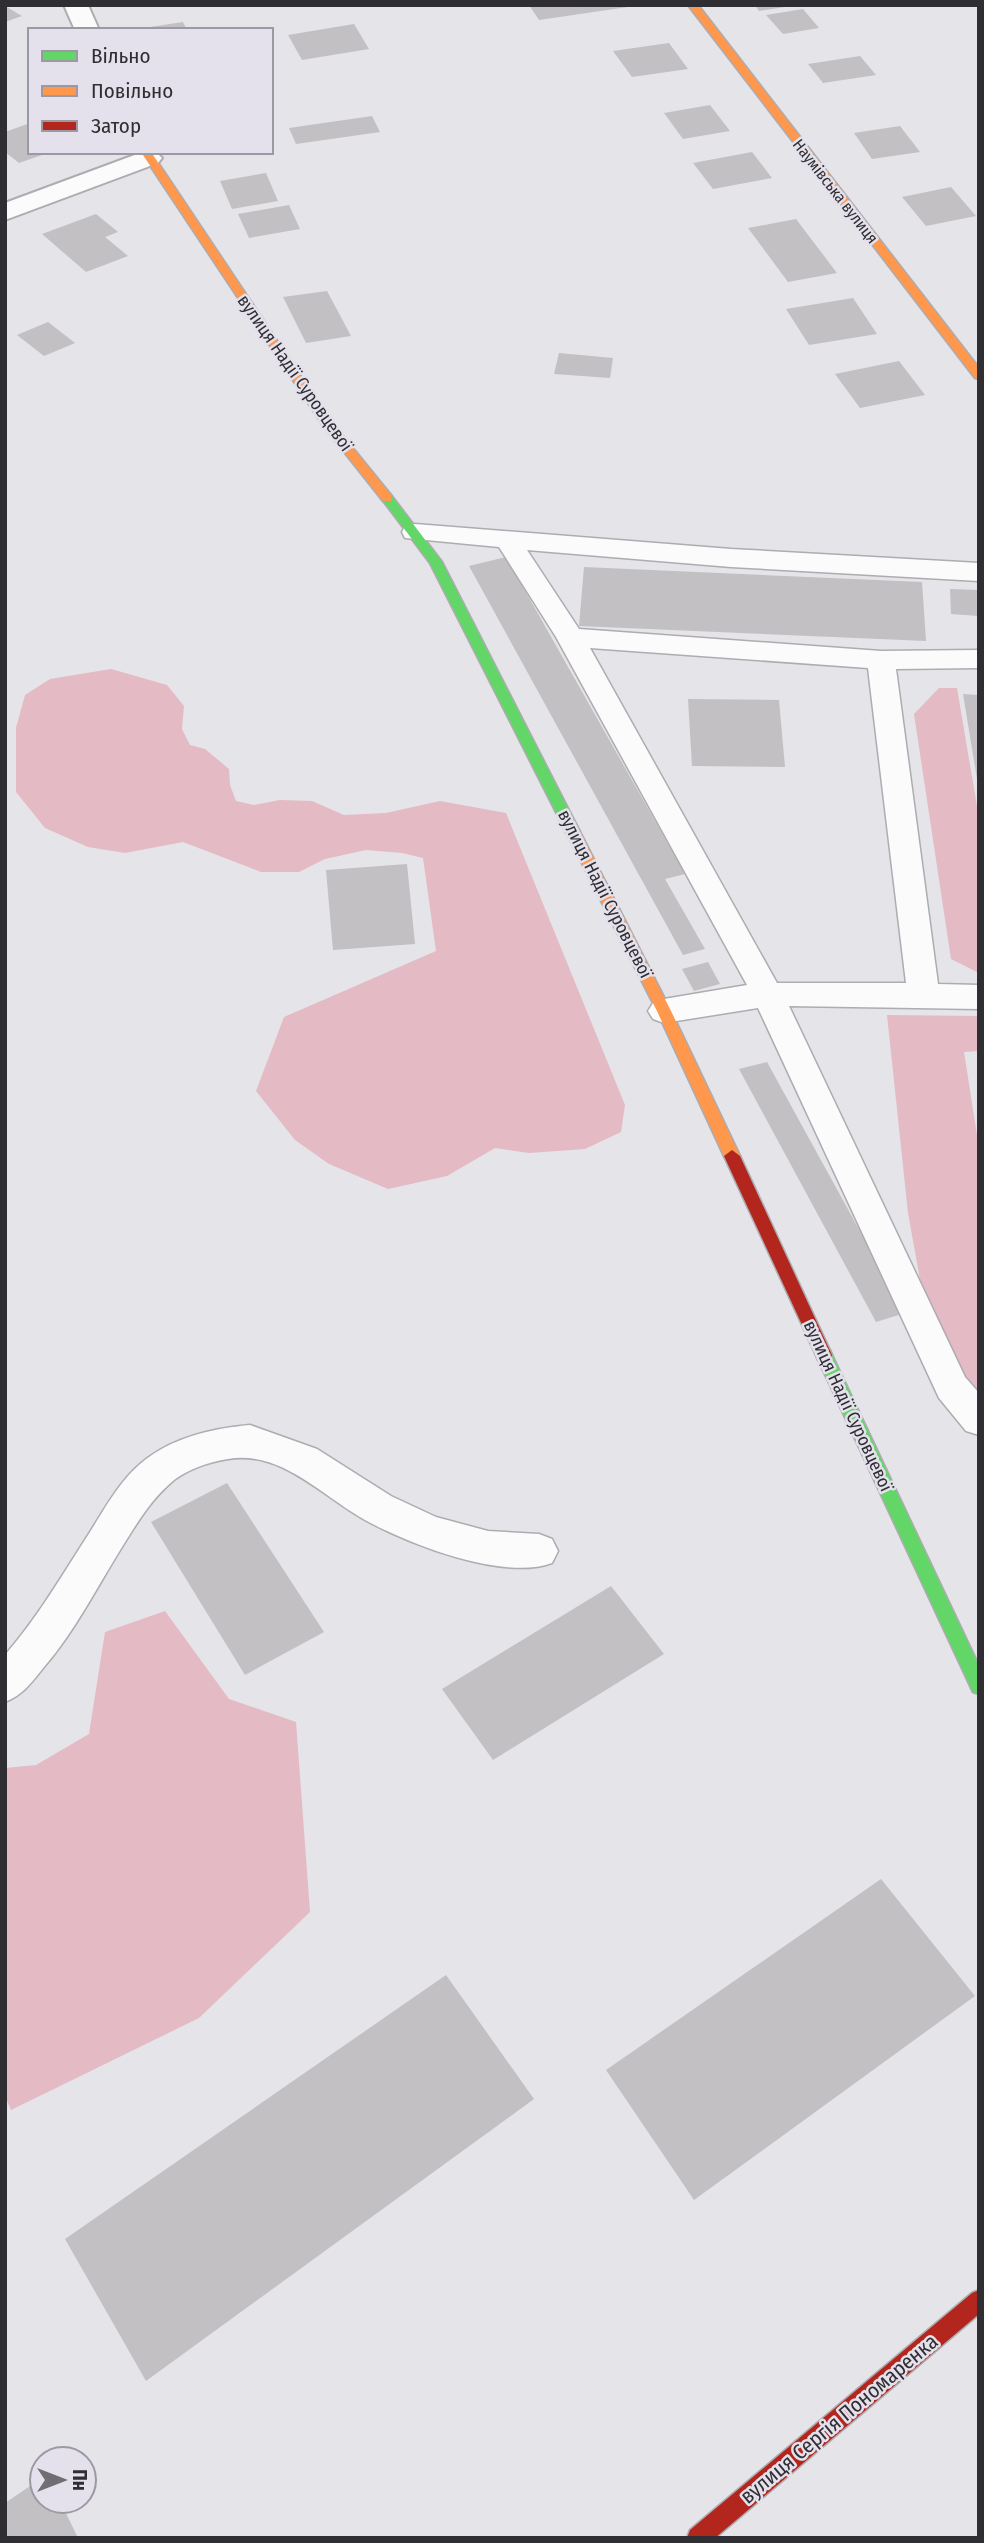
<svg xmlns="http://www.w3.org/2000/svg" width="984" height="2543" viewBox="0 0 984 2543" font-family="'Fira Sans Condensed',sans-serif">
	<rect width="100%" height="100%" fill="#e5e4e9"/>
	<!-- green -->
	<g fill="#e4bac4">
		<polygon points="111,669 167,685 184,706 182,729 190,745 205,749 229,769 230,785 236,801 254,805 280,800 312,801 344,815 386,813 440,801 506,813 625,1105 621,1132 585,1149 529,1153 495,1148 447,1176 388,1189 329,1164 295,1140 256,1091 284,1017 436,951 423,858 402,853 366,850 325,859 299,872 261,872 183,842 125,853 88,847 45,828 16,792 16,728 25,695 50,679"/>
		<polygon points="939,688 957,688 979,818 979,973 951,959 914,714"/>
		<polygon points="887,1015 979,1016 979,1051 964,1052 979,1148 979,1405 921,1285 908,1213"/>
		<polygon points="165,1611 229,1699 296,1722 310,1912 199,2018 11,2110 5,2096 5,1768 36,1765 89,1734 105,1632"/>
	</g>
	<!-- building -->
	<g fill="#c3c0c4">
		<polygon points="529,5 628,5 628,7 539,20"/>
		<polygon points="755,5 785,5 785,7 759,11"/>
		<polygon points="5,6 22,16 5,22"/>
		<polygon points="803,9 819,28 783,34 766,15"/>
		<polygon points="183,22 187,30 151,30 150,27"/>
		<polygon points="354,24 369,49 302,60 288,35"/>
		<polygon points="669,43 688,69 632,77 613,51"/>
		<polygon points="860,56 876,75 823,83 808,64"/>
		<polygon points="710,105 730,131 683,139 664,113"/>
		<polygon points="372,116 380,132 296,144 289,128"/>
		<polygon points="30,123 30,152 48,153 19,163 5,152 5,132"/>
		<polygon points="900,126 920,152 872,159 854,133"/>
		<polygon points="752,152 772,178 713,189 693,163"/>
		<polygon points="266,173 278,201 232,209 220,181"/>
		<polygon points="951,187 976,216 926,226 902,197"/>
		<polygon points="289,205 300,229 249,238 238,214"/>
		<polygon points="96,214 118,232 105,237 128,256 86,272 42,234"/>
		<polygon points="796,219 837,273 788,282 748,228"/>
		<polygon points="327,291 351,336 306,343 283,297"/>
		<polygon points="853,298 877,334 809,345 786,309"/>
		<polygon points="48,322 75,343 44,356 17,335"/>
		<polygon points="559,353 613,358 610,378 554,374"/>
		<polygon points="899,361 925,395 860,408 835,374"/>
		<polygon points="506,557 685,874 665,879 705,949 683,955 469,566"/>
		<polygon points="584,567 922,582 926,641 579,626"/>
		<polygon points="950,589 979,590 979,616 951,614"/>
		<polygon points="963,694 979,695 979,778 977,779"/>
		<polygon points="688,699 779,700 785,767 692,766"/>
		<polygon points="407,864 415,944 333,950 326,870"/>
		<polygon points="708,962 720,984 694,991 682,969"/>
		<polygon points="767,1062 905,1313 876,1322 739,1069"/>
		<polygon points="227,1483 324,1632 245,1675 151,1522"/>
		<polygon points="611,1586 664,1654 493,1760 442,1689"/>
		<polygon points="881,1879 975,1996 694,2200 606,2070"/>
		<polygon points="446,1975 534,2099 146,2381 65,2239"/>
		<polygon points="42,2478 42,2501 60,2501 78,2538 5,2538 5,2503"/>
	</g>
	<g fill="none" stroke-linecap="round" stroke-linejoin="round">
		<defs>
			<g id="lane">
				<path d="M 415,524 L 731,549 L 979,563 L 979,581 L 731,567 L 527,550 L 579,629 L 881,651 L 979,650 L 979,668 L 896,669 L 938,984 L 979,985 L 979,1009 L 789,1006 L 965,1377 L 979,1393 L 979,1435 L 966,1431 L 939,1398 L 758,1008 L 664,1023 L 653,1019 L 648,1011 L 653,1003 L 664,999 L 747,985 L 556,637 L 499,547 L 405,538 L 402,532 L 405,526 ZM 590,648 L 868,668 L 906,983 L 777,983 Z"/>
				<path d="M 250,1425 L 317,1449 L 391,1496 L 436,1517 L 488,1531 L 539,1534 L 552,1539 L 558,1551 L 552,1563 C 503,1581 409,1544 365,1520 C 322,1496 281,1450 228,1459 C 209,1462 189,1469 174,1480 C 151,1499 137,1523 122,1547 C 97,1587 75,1631 44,1667 C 32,1682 23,1695 5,1702 L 5,1655 C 38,1617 63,1574 90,1532 C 107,1505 123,1475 149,1457 C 178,1436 216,1428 250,1425 Z"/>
			</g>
			<g id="street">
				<polygon points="64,5 88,5 99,30 75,30"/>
				<polygon points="156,152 162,158 158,163 5,220 5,203 140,153"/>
			</g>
			<g id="fast">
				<polygon points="387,494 391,495 442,562 579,830 577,833 572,835 565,830 430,563 381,498"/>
				<polygon points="824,1348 830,1350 832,1355 979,1666 979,1694 973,1692 816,1355 818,1350"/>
			</g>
			<g id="slow">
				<polygon points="688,5 698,5 979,368 979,379 975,378"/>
				<polygon points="141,152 151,152 330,420 391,495 391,501 383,501 322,424"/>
				<polygon points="572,825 579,830 671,1011 740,1156 737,1160 727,1160 724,1156 657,1011 565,830"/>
			</g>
			<g id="jam">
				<polygon points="732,1150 740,1156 832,1355 830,1360 818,1360 816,1355 724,1156"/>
				<polygon points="979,2290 979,2314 715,2538 687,2538 690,2530 972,2293"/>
			</g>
		</defs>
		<!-- lane casing -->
		<use href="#lane" stroke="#adacb0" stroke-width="3"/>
		<!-- street casing -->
		<use href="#street" stroke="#adacb0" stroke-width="4"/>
		<!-- fast casing -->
		<use href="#fast" stroke="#adacb0" stroke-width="3"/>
		<!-- slow casing -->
		<use href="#slow" stroke="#adacb0" stroke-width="3"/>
		<!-- jam casing -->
		<use href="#jam" stroke="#adacb0" stroke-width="3"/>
		<!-- lane -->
		<use href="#lane" fill="#fbfbfc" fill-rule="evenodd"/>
		<!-- street -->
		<use href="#street" fill="#fbfbfc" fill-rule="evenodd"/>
		<!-- fast -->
		<use href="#fast" fill="#63d668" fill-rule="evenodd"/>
		<!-- slow -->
		<use href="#slow" fill="#ff974d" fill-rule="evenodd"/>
		<!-- jam -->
		<use href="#jam" fill="#b3261e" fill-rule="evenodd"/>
	</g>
	<g text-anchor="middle" stroke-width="5" stroke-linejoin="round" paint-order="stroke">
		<!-- far-street labels -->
		<g font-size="16" fill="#2f2e32" stroke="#e4e1ec">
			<text transform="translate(836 191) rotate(52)" y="6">Наумівська вулиця</text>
		</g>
		<!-- street labels -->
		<g font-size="18" fill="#2f2e32" stroke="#e4e1ec">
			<text transform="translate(295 373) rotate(55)" y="6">вулиця Надії Суровцевої</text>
			<text transform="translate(605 894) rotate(63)" y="6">вулиця Надії Суровцевої</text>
			<text transform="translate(848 1406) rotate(65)" y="6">вулиця Надії Суровцевої</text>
		</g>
		<!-- near-street labels -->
		<g font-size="21" fill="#2f2e32" stroke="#e4e1ec">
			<text transform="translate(839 2419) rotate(-40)" y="7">вулиця Сергія Пономаренка</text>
		</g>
	</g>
	<!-- border -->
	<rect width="984" height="2543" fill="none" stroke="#2f2e32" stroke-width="14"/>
	<!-- legend -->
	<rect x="28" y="28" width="245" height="126" fill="#e4e1ec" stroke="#9c99a2" stroke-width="2"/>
	<rect x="42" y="51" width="35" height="10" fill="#63d668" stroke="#9c99a2" stroke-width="2"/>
	<text x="91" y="63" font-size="21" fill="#2f2e32">Вільно</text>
	<rect x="42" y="86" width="35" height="10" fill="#ff974d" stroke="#9c99a2" stroke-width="2"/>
	<text x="91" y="98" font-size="21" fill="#2f2e32">Повільно</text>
	<rect x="42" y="121" width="35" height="10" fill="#b3261e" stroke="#9c99a2" stroke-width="2"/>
	<text x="91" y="133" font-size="21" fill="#2f2e32">Затор</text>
	<!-- north arrow -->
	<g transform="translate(63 2480) rotate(90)"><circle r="33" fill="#e4e1ec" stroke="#9c99a2" stroke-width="2"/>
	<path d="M0-5L12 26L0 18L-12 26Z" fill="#6f6e72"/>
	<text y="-10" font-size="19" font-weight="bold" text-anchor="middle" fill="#2f2e32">Пн</text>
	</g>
</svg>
